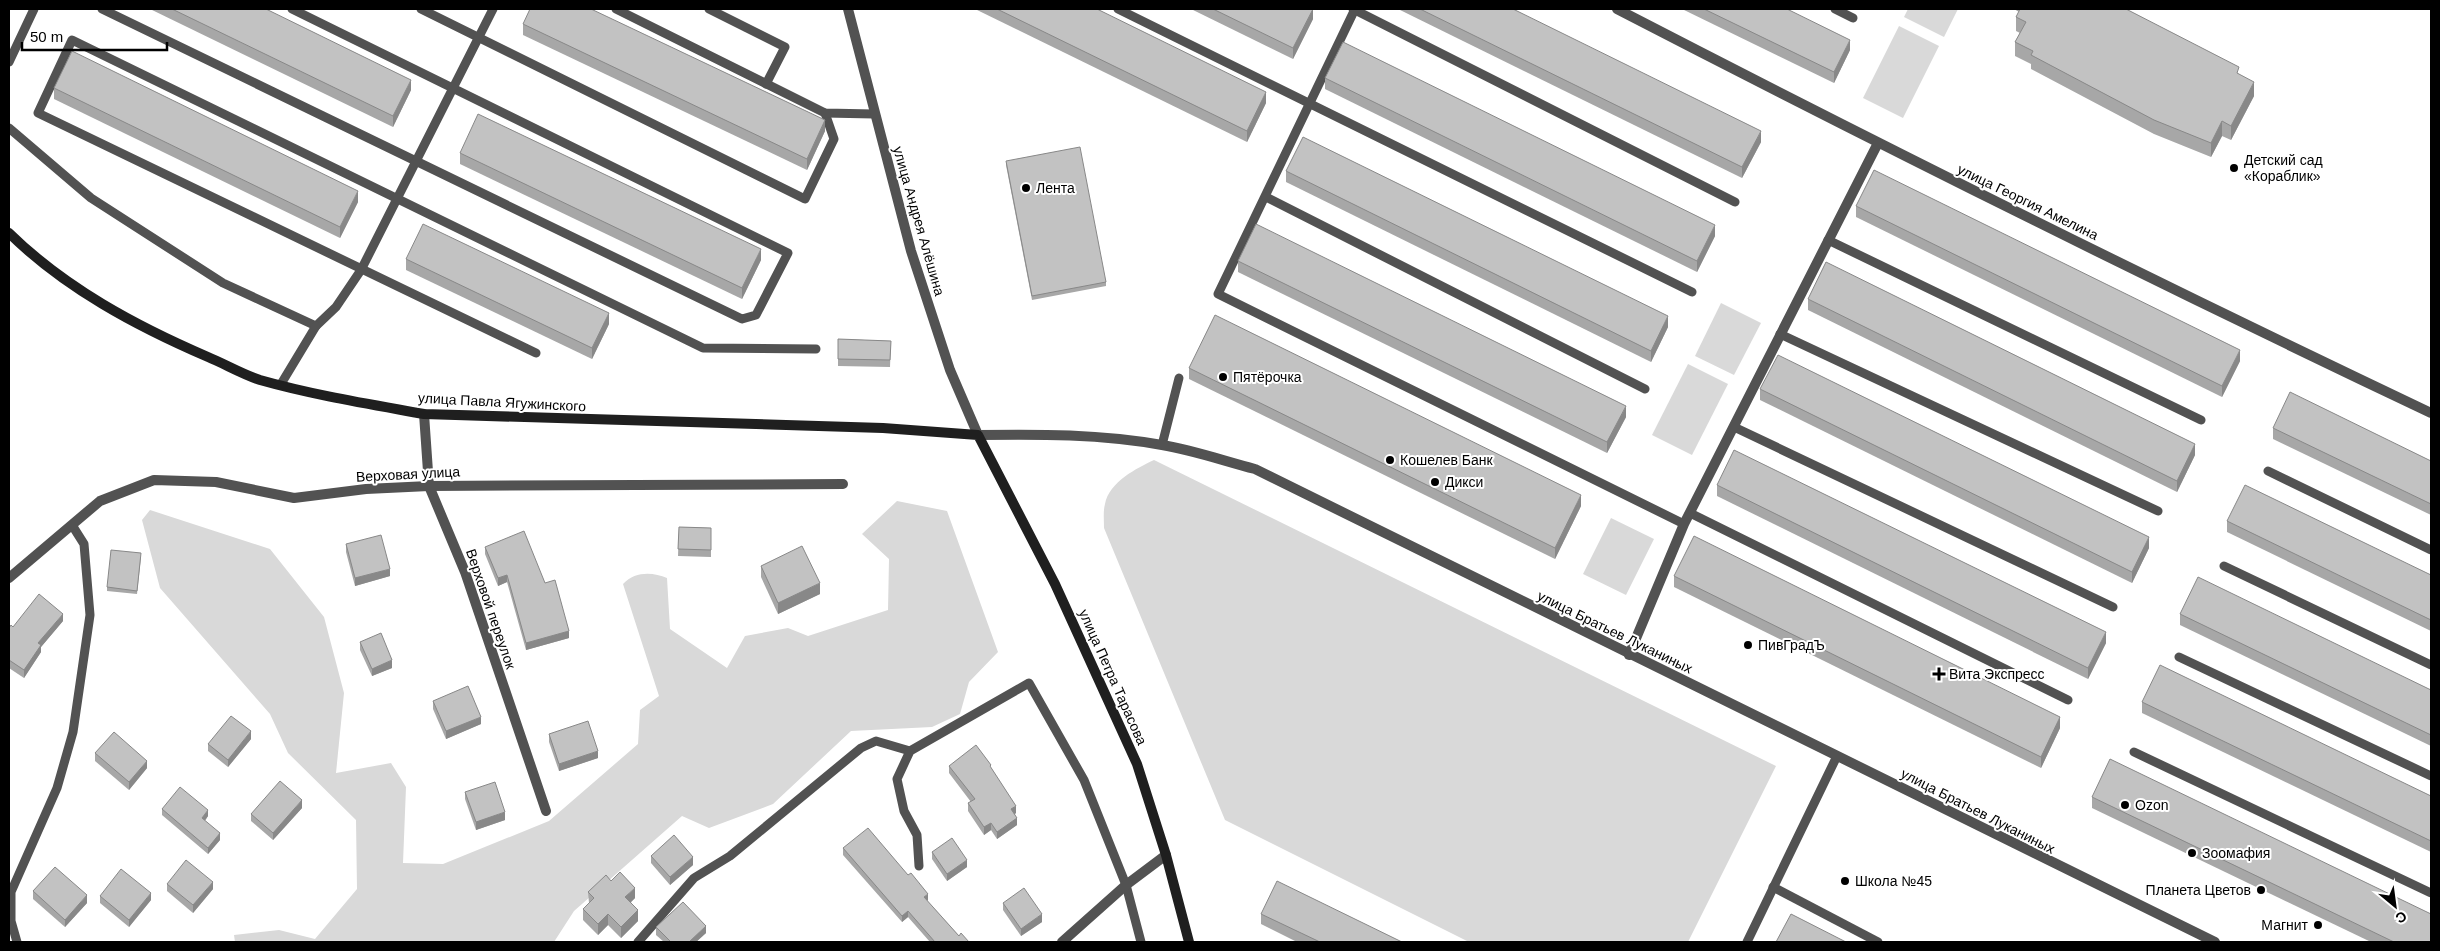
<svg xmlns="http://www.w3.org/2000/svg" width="2440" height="951" viewBox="0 0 2440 951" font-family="Arial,sans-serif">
	<rect width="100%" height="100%" fill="#fff"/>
	<!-- green -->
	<g fill="#d9d9d9">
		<polygon points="1908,9 1958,9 1944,37 1904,17"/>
		<polygon points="1899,26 1939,46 1903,118 1863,98"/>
		<polygon points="1721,303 1761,323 1734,375 1695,356"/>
		<polygon points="1688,364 1728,384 1692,455 1652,435"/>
		<path d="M 1154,460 L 1776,766 L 1688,942 L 1469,942 L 1225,820 L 1104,528 C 1104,520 1103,511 1105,504 C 1109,482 1137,468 1154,460 Z"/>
		<path d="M 897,501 L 947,511 L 998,652 L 969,682 L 960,714 L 932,727 L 851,731 L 773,804 L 709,828 L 682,816 L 574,911 L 554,942 L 235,942 L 234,935 L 279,930 L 315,939 L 357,889 L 356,820 L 288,753 L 270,714 L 160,588 L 142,520 L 150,510 L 270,549 L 324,617 L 344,693 L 336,773 L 391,763 L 406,787 L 403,863 L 443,864 L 549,821 L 638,744 L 640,710 L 659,696 L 623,584 C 635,571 653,572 667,578 L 670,629 L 727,668 L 745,636 L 788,628 L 808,636 L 888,610 L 889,559 L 862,534 Z"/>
		<polygon points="1611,518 1654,539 1626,595 1583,574"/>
	</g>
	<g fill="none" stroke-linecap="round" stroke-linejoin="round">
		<!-- lane -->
		<g stroke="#525252" stroke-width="9">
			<polyline points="102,9 742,319 756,315 788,253 292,9"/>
			<polyline points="421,9 805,199 834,139 825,113"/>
			<polyline points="616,9 825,113 874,114"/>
			<polyline points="709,9 785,47 766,84"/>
			<polyline points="1118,9 1692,292"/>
			<polyline points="1353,9 1735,202"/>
			<polyline points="1355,9 1218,294 1684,524"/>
			<polyline points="1835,9 1853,18"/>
			<polyline points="9,62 34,9"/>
			<polyline points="9,128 91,198 223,283 316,326 336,307 361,270 493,9"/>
			<polyline points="1266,197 1645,389"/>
			<polyline points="1828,240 2201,420"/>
			<polyline points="1780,334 2158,511"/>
			<polyline points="536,353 38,113 72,40 703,348 816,349"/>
			<polyline points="281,384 316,326"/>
			<polyline points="1734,427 2113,607"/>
			<polyline points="1162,445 1179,378"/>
			<polyline points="2268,471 2431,550"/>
			<polyline points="1690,513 2068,700"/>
			<polyline points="2224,566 2431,665"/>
			<polyline points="2179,657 2431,776"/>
			<polyline points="2134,752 2431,893"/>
			<polyline points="919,866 917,835 904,811 897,779 910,751 1029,683 1084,780 1126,885 1141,942"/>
			<polyline points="1773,887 1878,942"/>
			<polyline points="17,942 11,921 11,892 57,788 73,732 90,615 84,544 72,525"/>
			<polyline points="638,942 694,878 730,856 861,748 876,741 910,751"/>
			<polyline points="1747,942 1837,756"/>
		</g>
		<!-- street -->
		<g stroke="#525252" stroke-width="10">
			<path d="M 848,9 L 911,251 L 950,370 L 978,435 C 1039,434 1101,434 1162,445 C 1193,450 1224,461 1255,469 L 2215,942"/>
			<path d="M 1617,9 C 1886,148 2157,283 2431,413"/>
			<polyline points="424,414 429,486 465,572 546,811"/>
			<polyline points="9,578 100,501 154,480 216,482 294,498 366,489 429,486 843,484"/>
			<polyline points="1629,655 1684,524 1878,143"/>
			<polyline points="1062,942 1126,885 1166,855"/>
		</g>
		<!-- secondary -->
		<path stroke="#1f1f1f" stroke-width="10" d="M 9,233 C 65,288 136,326 208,357 C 225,364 242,374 260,380 C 313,395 369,404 424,414 L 883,428 L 978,435 L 1055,584 L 1137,764 L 1166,855 L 1189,942"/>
	</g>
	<!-- wall -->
	<g fill="#a7a7a7">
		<polygon points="150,9 266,9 411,90 393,127"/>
		<polygon points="975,9 1097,9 1266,103 1247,142"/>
		<polygon points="1191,9 1313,9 1313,19 1293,59"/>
		<polygon points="1398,9 1513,9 1761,142 1742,178"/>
		<polygon points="1682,9 1787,9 1850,50 1834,83"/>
		<polygon points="2014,9 2126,9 2239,74 2254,96 2231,140 2222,136 2211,157 2154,134 2031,69 2031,64 2015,56 2015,42 2020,33 2016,31 2016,17 2019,12"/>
		<polygon points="523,24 825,131 807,170 523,35"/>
		<polygon points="1325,78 1715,236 1697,272 1325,89"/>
		<polygon points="54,88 358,202 340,238 54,99"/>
		<polygon points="460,153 761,260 742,299 460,164"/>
		<polygon points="1006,161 1106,282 1106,286 1032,300 1006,165"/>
		<polygon points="1286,171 1668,327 1651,362 1286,182"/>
		<polygon points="1856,206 2240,361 2222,397 1856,217"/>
		<polygon points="406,259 609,324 592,359 406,270"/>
		<polygon points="1238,261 1626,417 1607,453 1238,272"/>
		<polygon points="1808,299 2195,455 2177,492 1808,310"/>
		<polygon points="838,339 891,341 890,367 838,366"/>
		<polygon points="1189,368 1581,506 1555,559 1189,379"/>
		<polygon points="1760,389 2149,548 2132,583 1760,400"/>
		<polygon points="2273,428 2431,461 2431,515 2273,439"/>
		<polygon points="1717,485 2106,643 2088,679 1717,496"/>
		<polygon points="2227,521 2431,575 2431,631 2227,532"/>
		<polygon points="679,527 711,528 711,557 678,556"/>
		<polygon points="346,544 390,576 355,586 346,552"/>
		<polygon points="485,547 545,583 569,638 526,650 507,582 498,586 485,554"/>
		<polygon points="141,557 137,594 107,591 107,587"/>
		<polygon points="761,566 820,594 778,614 761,577"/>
		<polygon points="1674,576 2060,728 2041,768 1674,587"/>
		<polygon points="2180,614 2431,690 2431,746 2180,625"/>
		<polygon points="63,621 41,647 41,652 24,678 9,668 9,628 13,627"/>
		<polygon points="360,642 392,668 372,676 360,650"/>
		<polygon points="433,701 481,724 446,739 433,709"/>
		<polygon points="2142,702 2431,796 2431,852 2142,713"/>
		<polygon points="549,734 598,758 559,771 549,742"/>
		<polygon points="251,739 228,767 208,751 208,744"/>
		<polygon points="95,753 147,768 129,790 95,761"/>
		<polygon points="949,766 991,768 1016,813 1015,814 1017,825 997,839 991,830 984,835 968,811 968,803 971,802 949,773"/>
		<polygon points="465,792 505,820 476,830 465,799"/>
		<polygon points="2092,797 2431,942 2371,942 2092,808"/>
		<polygon points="302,808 273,840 251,821 251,814"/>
		<polygon points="162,809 208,816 205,821 220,840 208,854 162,815"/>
		<polygon points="843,848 928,900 927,901 959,936 969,942 930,942 908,917 902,922 843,855"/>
		<polygon points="932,852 967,867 947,881 932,859"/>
		<polygon points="651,856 693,865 670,885 651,863"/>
		<polygon points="611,881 635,898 631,902 638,921 621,938 608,925 598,935 583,920 583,909 589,903 588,892"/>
		<polygon points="167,884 213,889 193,913 167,891"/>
		<polygon points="33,891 87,903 65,927 33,899"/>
		<polygon points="100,896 151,900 129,927 100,903"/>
		<polygon points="1003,903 1042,922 1021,936 1003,910"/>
		<polygon points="1261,914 1402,942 1297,942 1261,924"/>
		<polygon points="656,927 706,933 696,942 664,942 656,935"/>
	</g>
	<!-- shaded-wall -->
	<g fill="#888">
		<polygon points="1313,9 1313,19 1293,59 1293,48"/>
		<polygon points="1850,40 1850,50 1834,83 1834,72"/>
		<polygon points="411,80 411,90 393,127 393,116"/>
		<polygon points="2254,82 2254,96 2231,140 2231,126"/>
		<polygon points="1266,92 1266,103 1247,142 1247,131"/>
		<polygon points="825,120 825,131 807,170 807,159"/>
		<polygon points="2222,121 2222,136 2211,157 2211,143"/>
		<polygon points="1761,131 1761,142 1742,178 1742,167"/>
		<polygon points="358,191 358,202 340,238 340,227"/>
		<polygon points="1715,225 1715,236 1697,272 1697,261"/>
		<polygon points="761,249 761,260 742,299 742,288"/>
		<polygon points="609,313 609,324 592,359 592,348"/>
		<polygon points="1668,316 1668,327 1651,362 1651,351"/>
		<polygon points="2240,350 2240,361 2222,397 2222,386"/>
		<polygon points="1626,406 1626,417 1607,453 1607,442"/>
		<polygon points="2195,444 2195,455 2177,492 2177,481"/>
		<polygon points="1581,495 1581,506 1555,559 1555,548"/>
		<polygon points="2149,537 2149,548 2132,583 2132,572"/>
		<polygon points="390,569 390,576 355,586 355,578"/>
		<polygon points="507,575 507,582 498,586 498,578"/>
		<polygon points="820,583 820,594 778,614 778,603"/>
		<polygon points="63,614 63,621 41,647 41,652 24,678 24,670 38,643"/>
		<polygon points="569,631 569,638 526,650 526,643"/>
		<polygon points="2106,632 2106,643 2088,679 2088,668"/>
		<polygon points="392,660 392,668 372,676 372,669"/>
		<polygon points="481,717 481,724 446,739 446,731"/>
		<polygon points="2060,717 2060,728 2041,768 2041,757"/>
		<polygon points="251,731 251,739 228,767 228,760"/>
		<polygon points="598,751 598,758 559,771 559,764"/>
		<polygon points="147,761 147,768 129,790 129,782"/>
		<polygon points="302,800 302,808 273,840 273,833"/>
		<polygon points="1016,806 1016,813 1011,816 1011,809"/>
		<polygon points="208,810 208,816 202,824 202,818"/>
		<polygon points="505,812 505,820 476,830 476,822"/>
		<polygon points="1017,818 1017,825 997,839 997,832"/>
		<polygon points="991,823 991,830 984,835 984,827"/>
		<polygon points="220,833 220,840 208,854 208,848"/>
		<polygon points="693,857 693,865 670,885 670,877"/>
		<polygon points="967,860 967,867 947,881 947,874"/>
		<polygon points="213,882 213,889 193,913 193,905"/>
		<polygon points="635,888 635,898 625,908 625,897"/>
		<polygon points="151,893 151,900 129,927 129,920"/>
		<polygon points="928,894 928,900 924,903 924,897"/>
		<polygon points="87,895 87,903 65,927 65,920"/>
		<polygon points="638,910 638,921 621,938 621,927"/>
		<polygon points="908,911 908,917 902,922 902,916"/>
		<polygon points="608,914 608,925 598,935 598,924"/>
		<polygon points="1042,914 1042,922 1021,936 1021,929"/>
		<polygon points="706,926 706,933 696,942 689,942"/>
	</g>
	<!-- building -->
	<g fill="#c2c2c2" stroke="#888">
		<polygon points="172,9 266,9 411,80 393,116"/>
		<polygon points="530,9 591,9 825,120 807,159 523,24"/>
		<polygon points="997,9 1097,9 1266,92 1247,131"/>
		<polygon points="1213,9 1313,9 1293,48"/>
		<polygon points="1420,9 1513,9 1761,131 1742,167"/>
		<polygon points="1704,9 1787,9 1850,40 1834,72"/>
		<polygon points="2020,9 2126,9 2239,67 2237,73 2254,82 2231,126 2222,121 2211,143 2154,120 2031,55 2033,51 2015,42 2026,22 2016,17"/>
		<polygon points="1343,42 1715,225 1697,261 1325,78"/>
		<polygon points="72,51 358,191 340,227 54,88"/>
		<polygon points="478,114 761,249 742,288 460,153"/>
		<polygon points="1303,137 1668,316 1651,351 1286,171"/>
		<polygon points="1080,147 1106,282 1032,296 1006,161"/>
		<polygon points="1874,170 2240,350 2222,386 1856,206"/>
		<polygon points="423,224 609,313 592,348 406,259"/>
		<polygon points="1256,224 1626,406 1607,442 1238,261"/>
		<polygon points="1826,262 2195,444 2177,481 1808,299"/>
		<polygon points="1215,315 1581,495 1555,548 1189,368"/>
		<polygon points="838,339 891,341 890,360 838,359"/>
		<polygon points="1778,355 2149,537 2132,572 1760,389"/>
		<polygon points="2290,392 2431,461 2431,504 2273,428"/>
		<polygon points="1734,450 2106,632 2088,668 1717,485"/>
		<polygon points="2245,485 2431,575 2431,620 2227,521"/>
		<polygon points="679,527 711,528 711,550 678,549"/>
		<polygon points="524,531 545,583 555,580 569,631 526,643 507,575 498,578 485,547"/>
		<polygon points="381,535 390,569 355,578 346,544"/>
		<polygon points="1694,536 2060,717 2041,757 1674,576"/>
		<polygon points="802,546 820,583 778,603 761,566"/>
		<polygon points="111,550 141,553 137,591 107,587"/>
		<polygon points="2198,577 2431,690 2431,735 2180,614"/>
		<polygon points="39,594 63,614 38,643 41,645 24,670 9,660 9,628 11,625 13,627"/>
		<polygon points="381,633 392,660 372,669 360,642"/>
		<polygon points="2160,665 2431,796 2431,841 2142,702"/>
		<polygon points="468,686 481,717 446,731 433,701"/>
		<polygon points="231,716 251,731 228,760 208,744"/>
		<polygon points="588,721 598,751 559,764 549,734"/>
		<polygon points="114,732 147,761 129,782 95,753"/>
		<polygon points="976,745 991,765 990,766 1016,806 1011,809 1017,818 997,832 991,823 984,827 968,803 975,799 949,766"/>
		<polygon points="2110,759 2431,914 2431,942 2394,942 2092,797"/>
		<polygon points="280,781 302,800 273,833 251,814"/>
		<polygon points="495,782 505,812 476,822 465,792"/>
		<polygon points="180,787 208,810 202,818 220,833 208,848 162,809"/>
		<polygon points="868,828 908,875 911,873 928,894 924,897 959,936 961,933 969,942 935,942 908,911 902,916 843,848"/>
		<polygon points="674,835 693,857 670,877 651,856"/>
		<polygon points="952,838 967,860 947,874 932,852"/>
		<polygon points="186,860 213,882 193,905 167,884"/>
		<polygon points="55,867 87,895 65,920 33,891"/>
		<polygon points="121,869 151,893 129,920 100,896"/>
		<polygon points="620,872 635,888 625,897 638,910 621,927 608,914 598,924 583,909 594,898 588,892 606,875 611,881"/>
		<polygon points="1277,881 1402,942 1320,942 1261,914"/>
		<polygon points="1024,888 1042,914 1021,929 1003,903"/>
		<polygon points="683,902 706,926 689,942 671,942 656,927"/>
		<polygon points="1791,914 1846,942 1776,942"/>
	</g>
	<!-- markers -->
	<g fill="#000" stroke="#fff" stroke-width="2">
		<circle cx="2234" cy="168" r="5"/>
		<circle cx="1026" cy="188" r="5"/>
		<circle cx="1223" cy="377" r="5"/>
		<circle cx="1390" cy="460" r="5"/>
		<circle cx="1435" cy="482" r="5"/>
		<circle cx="1748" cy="645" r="5"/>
		<path d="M1936.5 666.5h5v5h5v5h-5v5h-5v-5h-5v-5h5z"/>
		<circle cx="2125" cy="805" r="5"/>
		<circle cx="2192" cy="853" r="5"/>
		<circle cx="1845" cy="881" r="5"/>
		<circle cx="2261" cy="890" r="5"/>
		<circle cx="2318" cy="925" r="5"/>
	</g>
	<g text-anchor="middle" stroke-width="4" stroke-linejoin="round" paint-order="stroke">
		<!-- poi labels -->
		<g font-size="14" fill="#000" stroke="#fff" text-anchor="start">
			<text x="2244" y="165">Детский сад<tspan x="2244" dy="16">«Кораблик»</tspan></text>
			<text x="1036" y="193">Лента</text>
			<text x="1233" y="382">Пятёрочка</text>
			<text x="1400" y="465">Кошелев Банк</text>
			<text x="1445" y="487">Дикси</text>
			<text x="1758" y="650">ПивГрадЪ</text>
			<text x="1949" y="679">Вита Экспресс</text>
			<text x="2135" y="810">Ozon</text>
			<text x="2202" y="858">Зоомафия</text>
			<text x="1855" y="886">Школа №45</text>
			<text x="2251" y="895" text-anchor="end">Планета Цветов</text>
			<text x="2308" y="930" text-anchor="end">Магнит</text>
		</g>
		<!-- street labels -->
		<g font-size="14" fill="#000" stroke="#fff">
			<text transform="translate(2028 202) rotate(26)" y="5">улица Георгия Амелина</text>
			<text transform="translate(919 221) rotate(74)" y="5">улица Андрея Алёшина</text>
			<text transform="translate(502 402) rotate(3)" y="5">улица Павла Ягужинского</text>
			<text transform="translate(408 474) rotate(-3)" y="5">Верховая улица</text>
			<text transform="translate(491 609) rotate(71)" y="5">Верховой переулок</text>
			<text transform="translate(1615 632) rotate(26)" y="5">улица Братьев Луканиных</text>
			<text transform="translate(1113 677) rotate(66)" y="5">улица Петра Тарасова</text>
			<text transform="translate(1978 811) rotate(27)" y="5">улица Братьев Луканиных</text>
		</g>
	</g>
	<!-- border -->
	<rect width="2440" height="951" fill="none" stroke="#000000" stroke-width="20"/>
	<!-- north arrow -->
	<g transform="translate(2395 906) rotate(151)" stroke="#ffffff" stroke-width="4" paint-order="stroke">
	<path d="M0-4L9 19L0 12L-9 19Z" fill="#000000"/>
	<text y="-8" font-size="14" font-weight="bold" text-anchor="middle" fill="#000000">С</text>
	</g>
	<!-- scale -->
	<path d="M22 42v8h145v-8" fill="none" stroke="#000000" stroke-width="2.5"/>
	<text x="30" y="42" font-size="15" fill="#000000" stroke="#ffffff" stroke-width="4" paint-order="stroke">50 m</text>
</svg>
